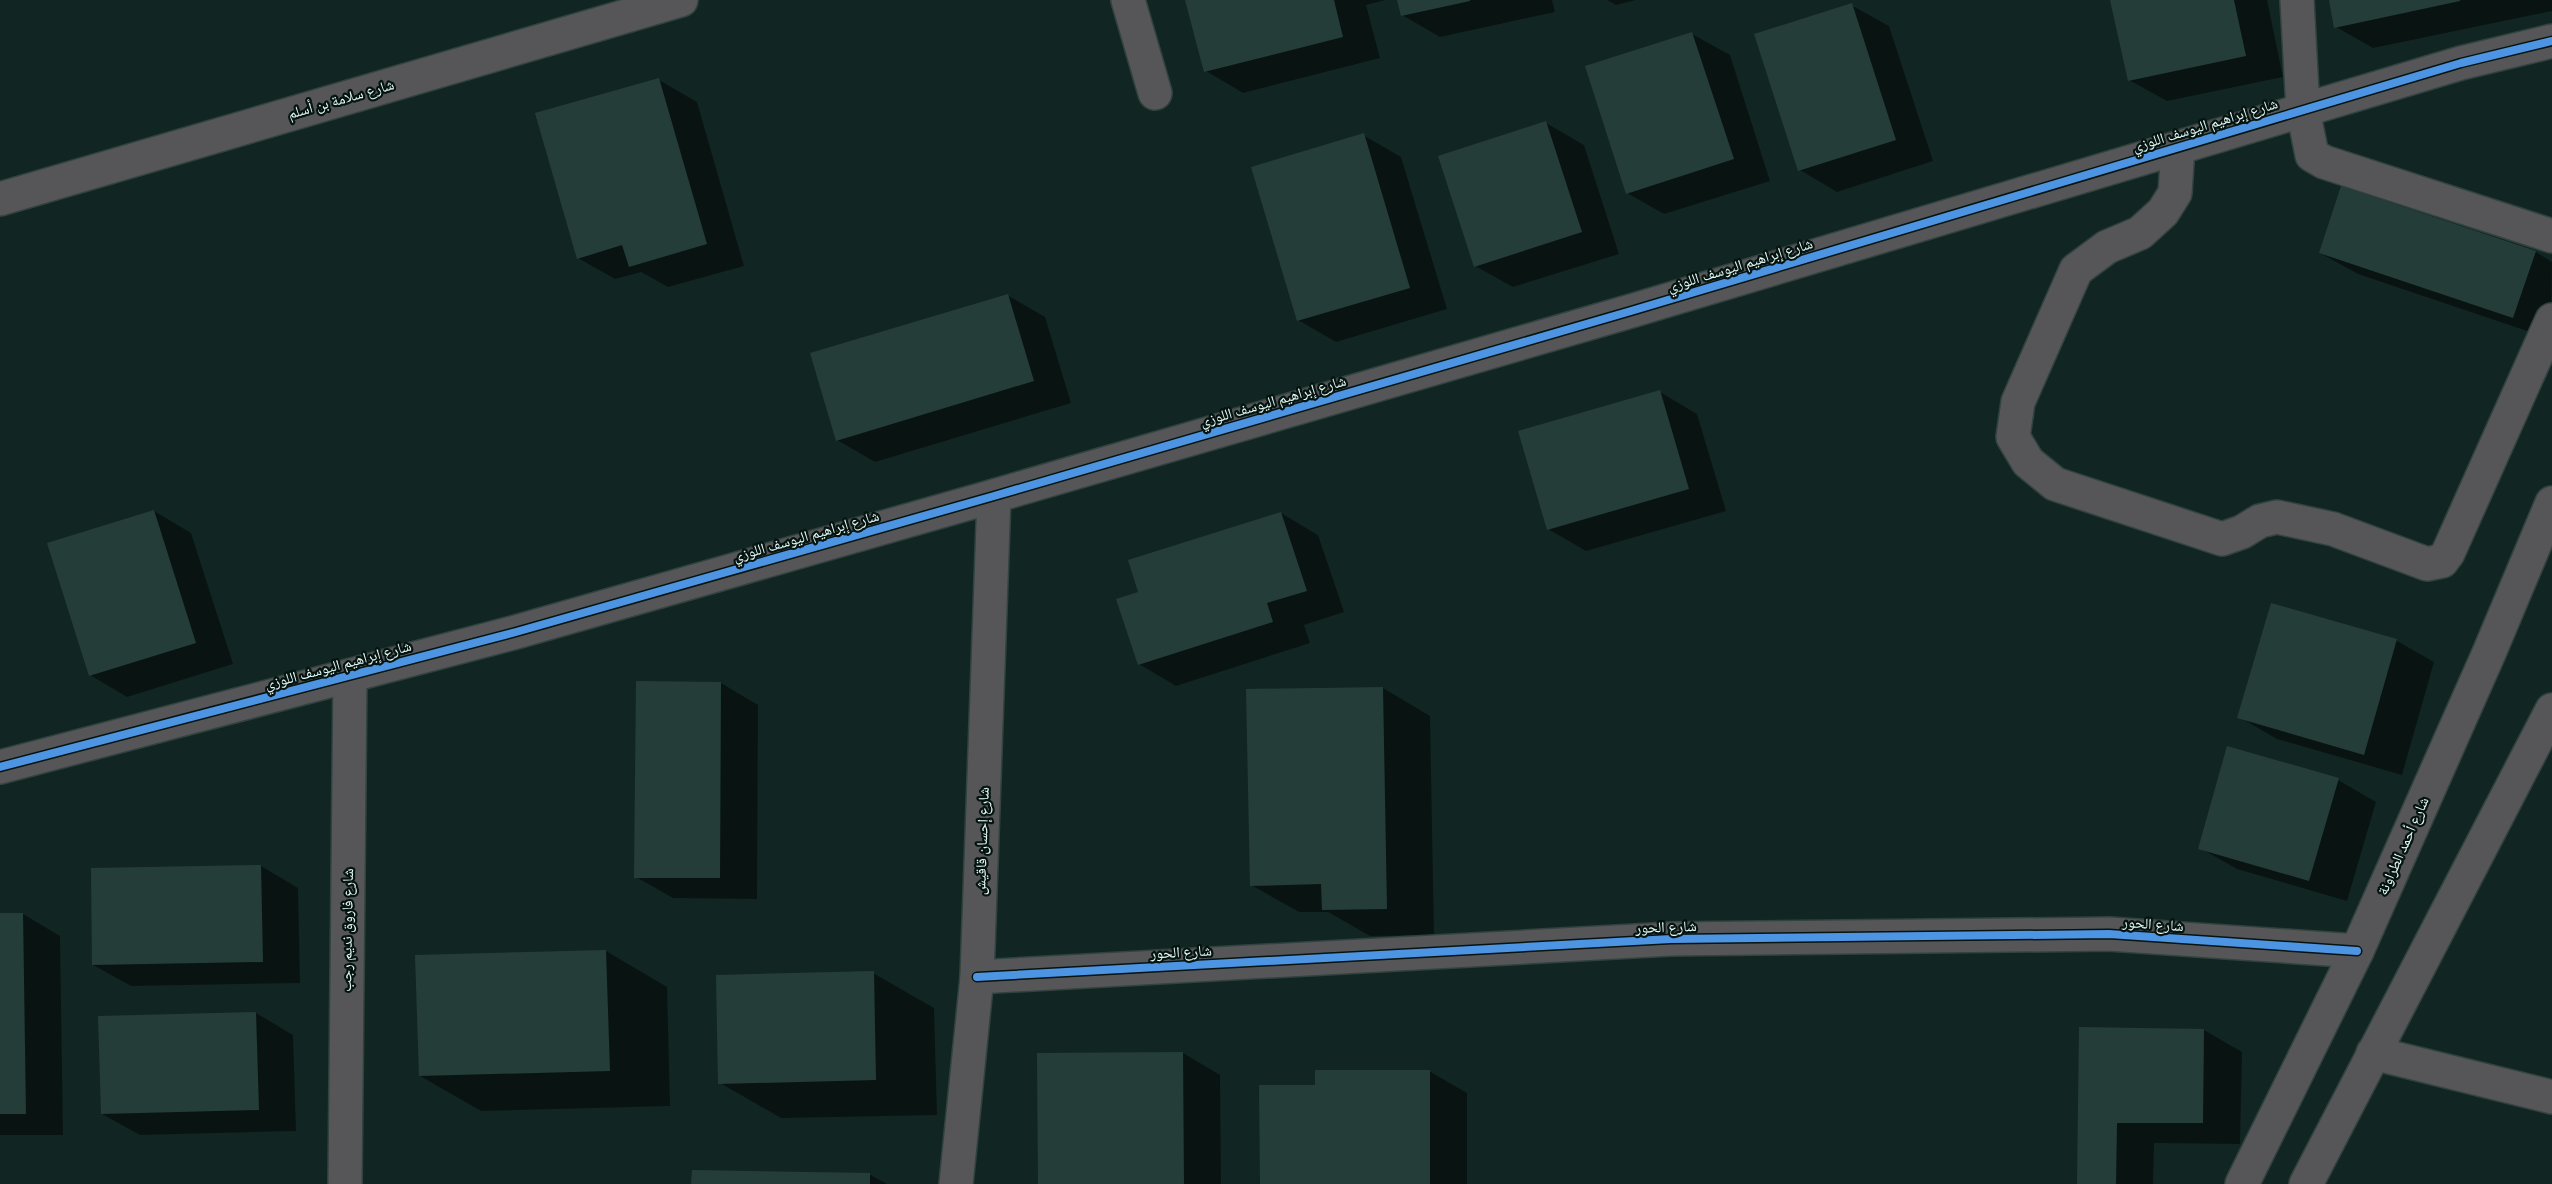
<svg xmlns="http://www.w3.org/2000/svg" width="2552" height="1184" viewBox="0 0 2552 1184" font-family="Overpass,'Noto Naskh Arabic',sans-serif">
	<rect width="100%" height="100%" fill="#112622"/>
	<!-- shadow -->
	<g fill="#0007">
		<polygon points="1187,0 1385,0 1366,5 1380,58 1243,93 1206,71"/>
		<polygon points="1399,0 1552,0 1555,12 1440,37 1402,15"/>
		<polygon points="1607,0 1636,0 1616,5"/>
		<polygon points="2112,0 2267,0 2283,77 2167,101 2129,80"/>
		<polygon points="2330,0 2552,0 2552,11 2373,48 2336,27"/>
		<polygon points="1851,5 1889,26 1933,161 1837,192 1800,170"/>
		<polygon points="1692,34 1730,55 1770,181 1664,214 1627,193"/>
		<polygon points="659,80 697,102 744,266 668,287 641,272 615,279 578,258"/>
		<polygon points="1546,123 1584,145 1619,254 1513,287 1475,266"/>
		<polygon points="1363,135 1401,157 1447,309 1336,342 1298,320"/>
		<polygon points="2342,187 2536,252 2552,262 2551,339 2358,274 2320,253"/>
		<polygon points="1007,295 1045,317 1071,403 875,462 837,440"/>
		<polygon points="1660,392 1697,414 1726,511 1586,551 1548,529"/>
		<polygon points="154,511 191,533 233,664 127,697 90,675"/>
		<polygon points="1281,513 1318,535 1344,612 1304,625 1310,643 1176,686 1139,664 1140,593"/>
		<polygon points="2272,605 2397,641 2434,662 2402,775 2277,739 2239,717"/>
		<polygon points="721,683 758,705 757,899 673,898 636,877"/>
		<polygon points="1383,688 1430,716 1434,935 1370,936 1328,912 1299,912 1251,885"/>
		<polygon points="2338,780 2376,802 2347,901 2237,869 2200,848"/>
		<polygon points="261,866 298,888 300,983 131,986 93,965"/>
		<polygon points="0,914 23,914 60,936 63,1135 0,1135"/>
		<polygon points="606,951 667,987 670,1106 481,1111 420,1076 417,956"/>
		<polygon points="873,973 934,1008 937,1115 781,1118 720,1083"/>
		<polygon points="256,1013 293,1035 296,1131 140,1135 102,1114"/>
		<polygon points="2081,1028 2204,1030 2242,1052 2240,1144 2154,1143 2153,1184 2079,1184"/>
		<polygon points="1183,1053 1220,1075 1221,1184 1039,1184"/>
		<polygon points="1429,1071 1467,1093 1467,1184 1262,1184 1316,1086"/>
		<polygon points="869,1174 887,1184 693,1184"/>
	</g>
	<!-- building -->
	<g fill="#253d39">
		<polygon points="1185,0 1334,0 1343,37 1204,72"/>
		<polygon points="1397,0 1470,0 1470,1 1401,16"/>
		<polygon points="2110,0 2234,0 2246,56 2128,81"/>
		<polygon points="2329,0 2460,0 2460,1 2334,28"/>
		<polygon points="1852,3 1896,140 1798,171 1754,34"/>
		<polygon points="1692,32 1734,159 1626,194 1585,66"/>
		<polygon points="659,78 707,244 629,267 622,245 577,259 535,113"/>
		<polygon points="1546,121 1582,232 1474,267 1438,156"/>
		<polygon points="1364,133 1410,288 1297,321 1251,167"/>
		<polygon points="2341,186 2536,251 2513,318 2319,253"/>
		<polygon points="1008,294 1034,381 836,441 810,353"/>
		<polygon points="1660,390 1689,489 1547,530 1518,431"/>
		<polygon points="154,510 196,643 89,676 47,543"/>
		<polygon points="1281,512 1307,591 1267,603 1273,622 1138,665 1116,599 1138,592 1128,560"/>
		<polygon points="2271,603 2397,639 2364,755 2237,718"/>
		<polygon points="636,681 721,682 720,878 634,878"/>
		<polygon points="1383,687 1387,909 1322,910 1321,884 1250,886 1246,689"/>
		<polygon points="2227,746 2339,778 2309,881 2198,849"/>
		<polygon points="261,865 263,962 92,965 91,868"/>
		<polygon points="0,913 23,913 26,1114 0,1114"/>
		<polygon points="606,950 610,1071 419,1076 415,955"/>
		<polygon points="874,971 876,1080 718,1084 716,975"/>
		<polygon points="256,1012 259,1110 101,1114 98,1016"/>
		<polygon points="2079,1027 2204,1029 2203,1123 2117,1123 2116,1184 2077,1184"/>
		<polygon points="1183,1052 1184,1184 1038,1184 1037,1053"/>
		<polygon points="1315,1070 1430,1070 1430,1184 1260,1184 1259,1085 1315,1085"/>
		<polygon points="692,1170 870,1173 870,1184 691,1184"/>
	</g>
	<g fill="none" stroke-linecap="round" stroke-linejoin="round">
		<defs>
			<g id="minor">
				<polyline points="1128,0 1155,93"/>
				<polyline points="2297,0 2303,110 2312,155 2324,162 2552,236"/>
				<polyline points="2178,148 2175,193 2163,212 2140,233 2107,247 2076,270 2018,402 2013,437 2028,462 2055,484 2222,539 2242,532 2260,521 2277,517 2333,529 2427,564 2442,561 2448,553 2552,320"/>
				<polyline points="0,199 681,0"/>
				<polyline points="0,767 516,632 994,496 1631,311 2461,63 2552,41"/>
				<polyline points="977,977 1671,939 2109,934 2357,951"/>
				<polyline points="2373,1053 2552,1097"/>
				<polyline points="345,1184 350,676"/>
				<polyline points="956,1184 977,977 994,496"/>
				<polyline points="2242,1184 2357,951 2489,653 2552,503"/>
				<polyline points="2306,1184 2552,710"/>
			</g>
		</defs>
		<!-- minor casing -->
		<use href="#minor" stroke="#31423f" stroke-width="36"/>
		<!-- minor -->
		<use href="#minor" stroke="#565658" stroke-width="33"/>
		<defs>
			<g id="cycleway">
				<polyline points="0,767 516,632 994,496 1631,311 2461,63 2552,41"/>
				<polyline points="977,977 1671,939 2109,934 2357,951"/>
			</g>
		</defs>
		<!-- cycleway casing -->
		<use href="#cycleway" stroke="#051411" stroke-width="11"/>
		<!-- cycleway -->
		<use href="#cycleway" stroke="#4d94e3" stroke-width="8"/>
	</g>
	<g text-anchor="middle" stroke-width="4.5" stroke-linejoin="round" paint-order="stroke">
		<!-- street labels -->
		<g font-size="15" fill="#e6faf5" stroke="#051411">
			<text transform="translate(341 99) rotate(-16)" y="5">شارع سلامة بن أسلم</text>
			<text transform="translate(2205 125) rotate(-17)" y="5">شارع إبراهيم اليوسف اللوزي</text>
			<text transform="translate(1740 265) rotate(-17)" y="5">شارع إبراهيم اليوسف اللوزي</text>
			<text transform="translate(1273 401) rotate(-16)" y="5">شارع إبراهيم اليوسف اللوزي</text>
			<text transform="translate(806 536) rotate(-16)" y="5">شارع إبراهيم اليوسف اللوزي</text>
			<text transform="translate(338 665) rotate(-15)" y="5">شارع إبراهيم اليوسف اللوزي</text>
			<text transform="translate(982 841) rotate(-88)" y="5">شارع إحسان قاقيش</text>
			<text transform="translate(2403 846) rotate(-66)" y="5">شارع أحمد الطراونة</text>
			<text transform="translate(2153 924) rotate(4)" y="5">شارع الحور</text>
			<text transform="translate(1666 927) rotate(-2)" y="5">شارع الحور</text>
			<text transform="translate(347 930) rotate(-89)" y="5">شارع فاروق نديم رجب</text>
			<text transform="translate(1181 952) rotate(-3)" y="5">شارع الحور</text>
		</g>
	</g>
</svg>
